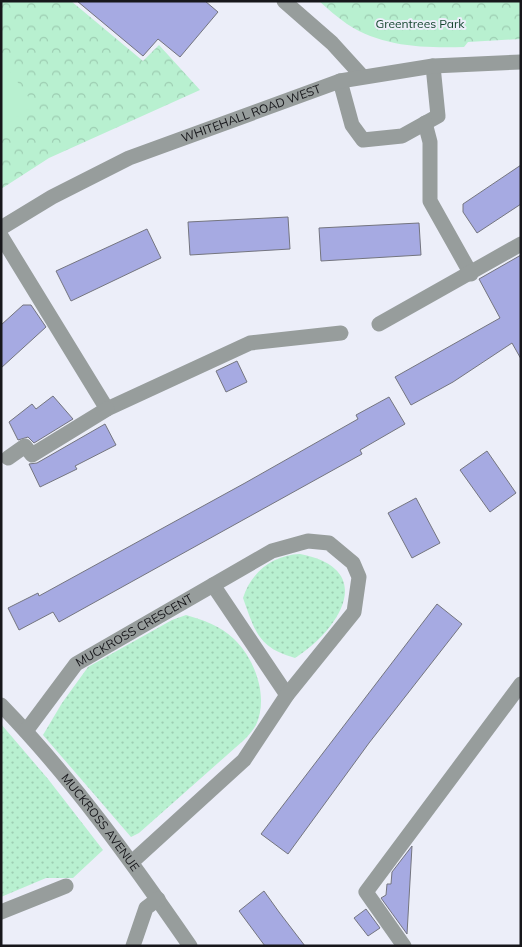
<svg xmlns="http://www.w3.org/2000/svg" width="522" height="947" viewBox="0 0 522 947" font-family="Mulish,sans-serif">
	<defs>
		<pattern id="grass-dots" width="8" height="8" patternUnits="userSpaceOnUse" patternTransform="scale(1.25)"><rect width="8" height="8" fill="#b8f0d0"/><path d="M2 2h.1M6 6h.1" fill="none" stroke="#9dcdb2" stroke-width="1.8" stroke-linecap="round"/></pattern>
		<pattern id="park-crowns" width="20" height="18" patternUnits="userSpaceOnUse" patternTransform="scale(1.25)"><rect width="20" height="18" fill="#b8f0d0"/><path d="M2 6a3 3 0 1 1 6 0M12 15a3 3 0 1 1 6 0" fill="none" stroke="#9dcdb2"/></pattern>
	</defs>
	<rect width="100%" height="100%" fill="#eceef9"/>
	<!-- grass -->
	<g fill="url(#grass-dots)">
		<path d="M 300,554 C 378,569 340,629 295,658 C 258,648 255,631 243,598 C 251,572 273,555 300,554 Z"/>
		<path d="M 186,615 C 203,620 221,626 234,639 C 255,659 269,697 256,725 C 253,730 248,736 244,740 L 139,833 L 131,837 L 43,735 L 62,703 L 88,667 L 172,620 Z"/>
		<polygon points="1,724 48,779 103,850 73,878 46,878 1,897"/>
	</g>
	<!-- park -->
	<g fill="url(#park-crowns)">
		<polygon points="1,1 71,1 143,61 159,45 200,90 49,158 1,189"/>
		<path d="M 319,1 L 521,1 L 521,39 L 468,42 L 464,47 C 423,48 382,47 347,24 C 337,17 328,9 319,1 Z"/>
	</g>
	<!-- pitch -->
	<polygon fill="#b8f0d0" points="1,59 34,105 1,128"/>
	<!-- building -->
	<g fill="#a6aae2" stroke="#74757f">
		<polygon points="77,1 205,1 218,12 180,57 158,39 143,56"/>
		<polygon points="521,165 521,204 477,233 463,212 463,204"/>
		<polygon points="288,217 290,249 190,255 188,222"/>
		<polygon points="419,223 421,255 321,261 319,228"/>
		<polygon points="147,229 161,258 71,301 56,271"/>
		<polygon points="521,255 521,359 512,343 453,382 411,405 395,377 500,318 479,279"/>
		<polygon points="23,305 31,305 46,327 1,368 1,325"/>
		<polygon points="237,361 247,382 226,392 216,371"/>
		<polygon points="53,396 73,419 34,443 28,437 18,440 9,422 32,404 36,409"/>
		<polygon points="389,397 405,424 360,450 362,454 59,622 53,612 19,630 8,608 38,593 39,596 245,483 358,419 356,415"/>
		<polygon points="105,424 116,445 75,466 77,469 40,487 29,464 37,463"/>
		<polygon points="487,451 516,493 490,512 460,470"/>
		<polygon points="416,498 440,543 412,558 388,513"/>
		<polygon points="437,604 462,624 369,743 288,854 261,834"/>
		<polygon points="412,846 407,934 381,898 386,895 387,884 391,884 392,872"/>
		<polygon points="264,891 279,912 305,946 265,946 239,911"/>
		<polygon points="366,909 380,928 368,936 354,918"/>
	</g>
	<g fill="none" stroke-linecap="round" stroke-linejoin="round">
		<!-- minor -->
		<g stroke="#979d9c" stroke-width="15">
			<polyline points="284,1 332,43 362,76"/>
			<polyline points="340,81 352,125 363,140 402,136 438,116 433,66"/>
			<polyline points="425,123 430,142 430,201 471,274"/>
			<path id="s1" d="M 1,228 L 52,197 L 129,158 L 340,81 L 433,66 L 521,62"/>
			<polyline points="1,236 107,409 250,343 341,333"/>
			<polyline points="379,324 521,244"/>
			<polyline points="8,458 25,446 32,455 107,409"/>
			<polyline points="213,585 287,695"/>
			<path id="s2" d="M 1,705 C 72,778 132,862 190,946"/>
			<path id="s3" d="M 26,731 L 76,664 L 272,551 L 308,541 L 329,543 L 353,563 L 359,577 L 354,612 L 287,695 L 244,760 L 132,862"/>
			<polyline points="1,912 66,886"/>
			<polyline points="133,946 146,908 158,899"/>
			<polyline points="404,946 366,892 521,684"/>
		</g>
	</g>
	<g text-anchor="middle" stroke-width="4" stroke-linejoin="round" paint-order="stroke">
		<!-- park labels -->
		<g font-size="12" fill="#15462f" stroke="#eceef9">
			<text x="420" y="28">Greentrees Park</text>
		</g>
		<!-- street labels -->
		<g font-size="12" fill="#17171b" stroke="#eceef9">
			<text dy="4" stroke="none"><textPath href="#s1" startOffset="276">WHITEHALL ROAD WEST</textPath></text>
			<text dy="4" stroke="none"><textPath href="#s3" startOffset="151">MUCKROSS CRESCENT</textPath></text>
			<text dy="4" stroke="none"><textPath href="#s2" startOffset="154">MUCKROSS AVENUE</textPath></text>
		</g>
	</g>
	<!-- border -->
	<rect width="522" height="947" fill="none" stroke="#17171b" stroke-width="5"/>
</svg>
